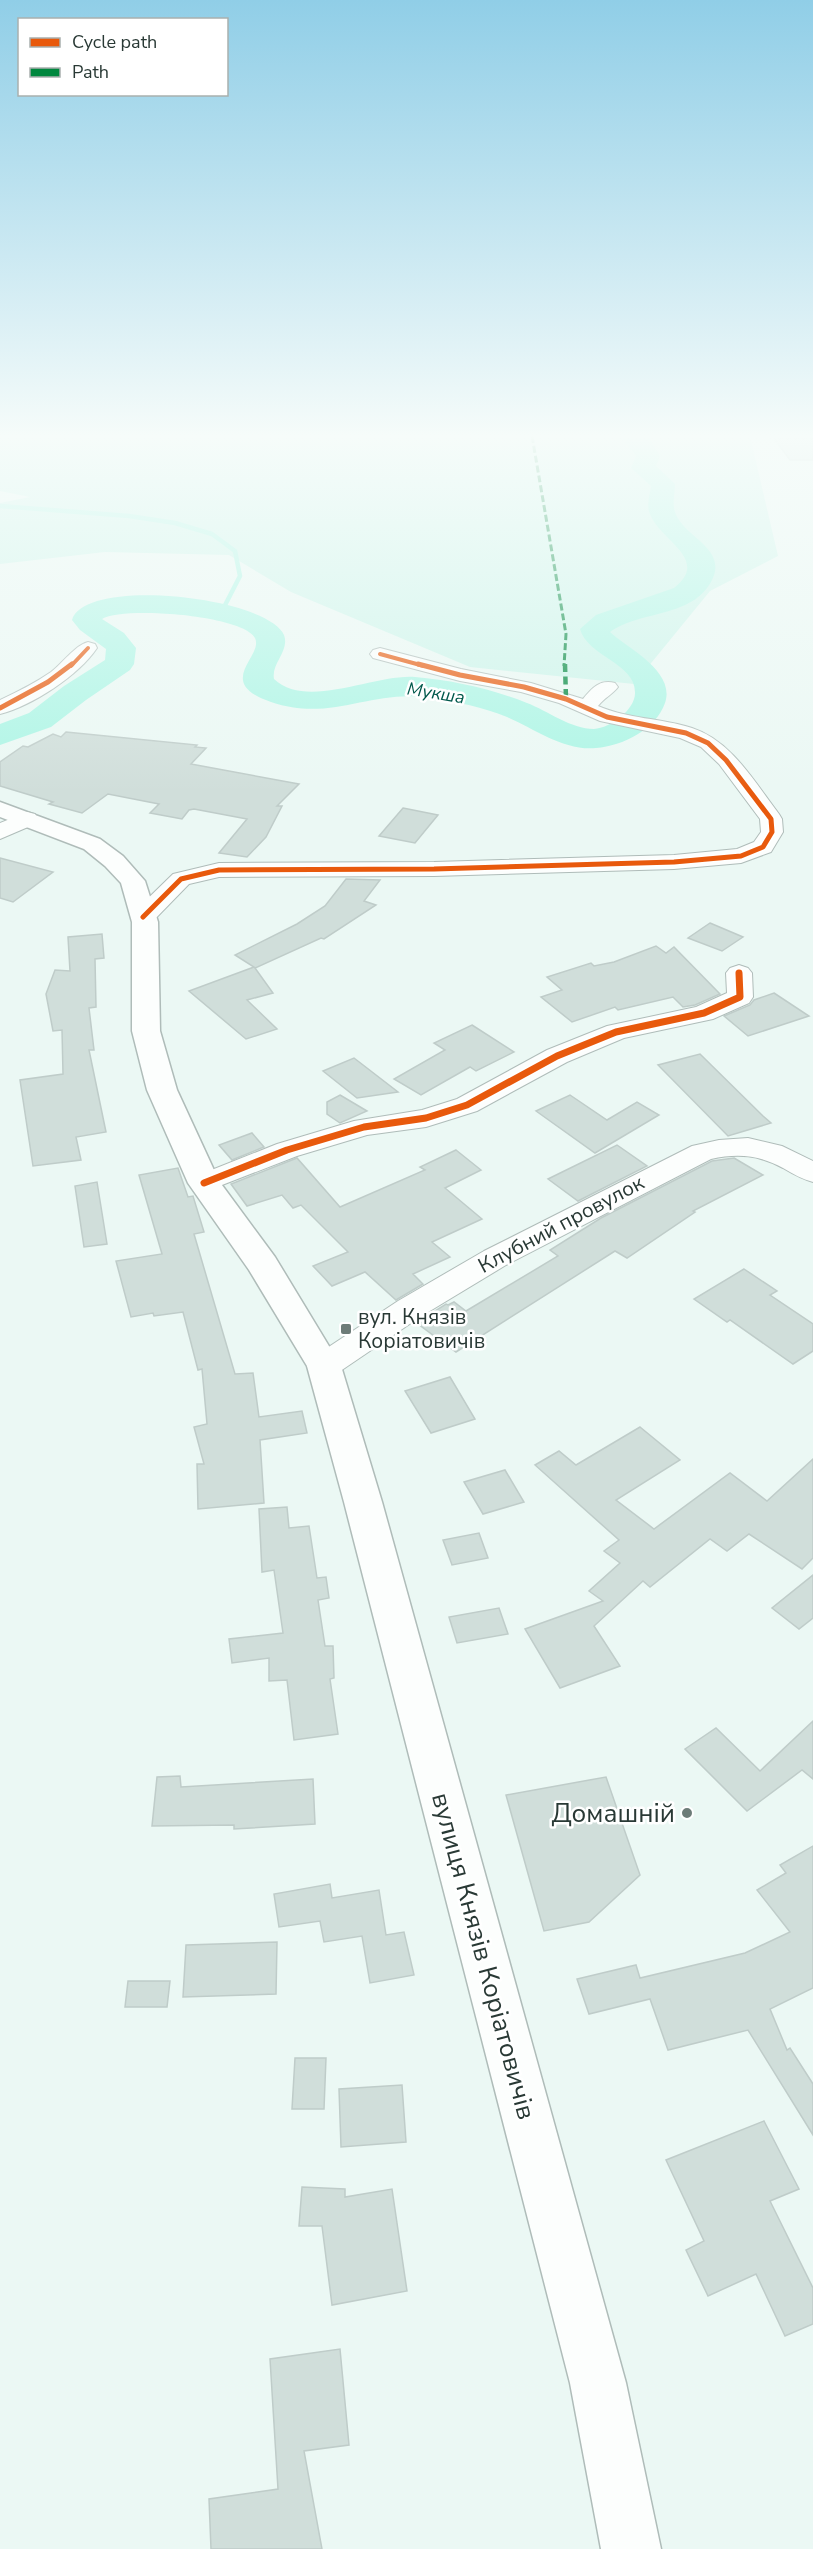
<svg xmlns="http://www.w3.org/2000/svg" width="813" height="2549" viewBox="0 0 813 2549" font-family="'Nunito Sans',sans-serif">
	<rect width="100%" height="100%" fill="#ebf8f4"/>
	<!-- green -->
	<polygon fill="#ccf4ea" points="0,436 750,436 778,556 710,591 634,684 470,667 291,592 229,555 105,552 0,564 0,503 30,497 0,491"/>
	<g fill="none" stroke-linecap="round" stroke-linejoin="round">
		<!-- stream -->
		<polyline stroke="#adf5e5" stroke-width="4.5" points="0,506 129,516 175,523 212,534 235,551 240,576 221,613"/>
		<!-- river -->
		<path fill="#adf5e5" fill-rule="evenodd" d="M 621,436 L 648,437 L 660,456 L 656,466 L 675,484 C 675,493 672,503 675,512 C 683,537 728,548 712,580 C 693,618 641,610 610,632 C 627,648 676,671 665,703 C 656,729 623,746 596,748 C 564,751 535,729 507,717 C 483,707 457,702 432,698 C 371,688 332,723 271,702 C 213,682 264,657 255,638 C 243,615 123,606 102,619 L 124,633 L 136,648 L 134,664 L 130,670 L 86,700 L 51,727 L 0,745 L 0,724 L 29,713 L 64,686 L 105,660 L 106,649 L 80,630 L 72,620 C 85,576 268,597 284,635 C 290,651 271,663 274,679 C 307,710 374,674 415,677 C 452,680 492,689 527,703 C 548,711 571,729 594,729 C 611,728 636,709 635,692 C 635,663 587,656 580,629 L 596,615 L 674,588 C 711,559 660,541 650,514 C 646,505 650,495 651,486 L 631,468 L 636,456 Z"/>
	</g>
	<!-- building -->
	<g fill="#d0deda" stroke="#bfccc9" stroke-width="1.5">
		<polygon points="772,436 813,436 813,460 790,460"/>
		<polygon points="66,732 197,745 195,747 206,748 191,764 299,784 277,806 282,806 266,837 247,857 219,853 247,819 194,809 189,810 182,819 150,813 159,804 108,794 82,813 49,804 53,802 0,786 0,762 23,746 28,747 53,734 61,737"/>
		<polygon points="403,808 438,815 415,843 379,836"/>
		<polygon points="0,858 53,872 13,902 0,898"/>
		<polygon points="346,879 380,880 364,901 376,905 324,939 321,938 255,968 273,993 247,1000 277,1029 246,1039 189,991 254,967 235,955 297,924 325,906"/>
		<polygon points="710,923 743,937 722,951 688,938"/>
		<polygon points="102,934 104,958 95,959 96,1007 89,1008 94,1050 89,1050 106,1132 76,1137 81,1160 33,1166 20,1080 63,1074 62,1030 53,1031 46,994 55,970 70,971 68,937"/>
		<polygon points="656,946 666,953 674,947 720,994 695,1005 683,1007 673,997 618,1010 615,1007 572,1022 541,997 562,990 547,977 591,963 594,966 614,962"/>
		<polygon points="774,993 809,1016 748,1036 724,1016 750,1005 754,1000"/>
		<polygon points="472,1025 514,1052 476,1071 470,1067 421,1095 394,1079 445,1050 434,1043"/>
		<polygon points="700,1054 763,1116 771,1123 728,1136 658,1065"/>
		<polygon points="354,1058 398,1092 357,1098 323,1071"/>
		<polygon points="340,1095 367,1111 340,1123 327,1114 327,1102"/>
		<polygon points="570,1095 607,1120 637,1102 659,1115 595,1153 536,1111"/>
		<polygon points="252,1133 264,1147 232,1160 219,1145"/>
		<polygon points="617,1145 647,1166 578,1201 548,1179"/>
		<polygon points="456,1150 481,1170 445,1188 482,1219 432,1242 450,1257 413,1274 423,1284 396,1300 365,1272 332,1286 313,1266 348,1252 301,1205 293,1208 282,1195 247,1206 231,1184 297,1158 340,1207 425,1170 420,1167"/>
		<polygon points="734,1158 763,1175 693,1211 695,1212 627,1258 615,1251 456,1352 418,1324 421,1322 419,1321 446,1304 448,1305 454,1302 466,1311 558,1256 550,1250 601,1218 712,1161"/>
		<polygon points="178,1168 188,1197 193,1196 204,1232 194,1234 235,1374 253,1373 259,1417 302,1411 307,1433 260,1440 264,1503 198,1509 197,1464 204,1464 194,1427 207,1424 202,1369 198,1370 183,1312 154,1316 153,1313 131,1317 116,1261 162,1254 139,1175"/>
		<polygon points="97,1182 107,1244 84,1247 75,1186"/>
		<polygon points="744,1269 777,1291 770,1295 813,1324 813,1351 793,1364 730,1320 727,1322 694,1299"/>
		<polygon points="450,1377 475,1419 431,1433 405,1391"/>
		<polygon points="640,1427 680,1460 616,1500 654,1529 730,1473 767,1501 813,1459 813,1558 802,1569 749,1534 727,1551 710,1539 650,1587 643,1581 594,1626 620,1666 560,1688 525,1629 603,1601 589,1591 620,1563 604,1551 619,1540 535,1465 559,1451 576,1465"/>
		<polygon points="505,1470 524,1502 483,1514 464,1482"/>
		<polygon points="287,1507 289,1528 309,1526 317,1578 326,1577 329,1598 318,1600 325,1646 333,1646 334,1678 330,1679 338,1734 294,1740 287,1680 269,1681 269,1658 232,1663 229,1639 283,1633 274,1570 262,1572 259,1509"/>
		<polygon points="479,1533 488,1558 452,1565 443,1540"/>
		<polygon points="813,1575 813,1618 799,1629 772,1608"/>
		<polygon points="499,1608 508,1634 457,1643 449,1617"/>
		<polygon points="813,1721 813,1779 802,1770 747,1811 685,1749 716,1728 760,1771"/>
		<polygon points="180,1776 181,1787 313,1779 315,1824 234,1829 234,1825 152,1826 157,1777"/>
		<polygon points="606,1777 640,1875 589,1922 544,1931 506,1795"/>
		<polygon points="813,1846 813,1988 770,2009 787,2050 790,2048 813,2084 813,2135 748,2030 668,2050 650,1999 589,2014 577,1979 636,1965 640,1978 745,1953 790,1932 757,1890 786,1873 780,1865"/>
		<polygon points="330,1884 332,1898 379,1890 386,1935 404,1932 414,1975 370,1983 362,1936 324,1942 320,1921 279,1927 274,1894"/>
		<polygon points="277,1942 276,1994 183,1997 186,1945"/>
		<polygon points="128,1981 170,1981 167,2007 125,2007"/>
		<polygon points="295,2058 326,2058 324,2109 292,2109"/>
		<polygon points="402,2085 406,2142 341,2147 339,2089"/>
		<polygon points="764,2121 799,2189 770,2201 813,2288 813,2324 785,2336 756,2274 708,2296 686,2250 704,2241 666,2160"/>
		<polygon points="302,2187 345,2189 345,2197 392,2189 407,2291 332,2305 322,2226 299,2226"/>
		<polygon points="340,2349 349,2445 304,2451 322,2549 211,2549 209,2499 278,2489 270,2359"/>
	</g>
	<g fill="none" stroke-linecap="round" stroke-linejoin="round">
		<defs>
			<g id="street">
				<path d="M 88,642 L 95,644 L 97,648 C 79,675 32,706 0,714 L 0,700 C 17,692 35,683 51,672 C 63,663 74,646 88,642 Z"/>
				<path d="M 380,648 L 461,669 L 531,683 L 583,699 C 592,688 600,679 615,683 L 618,687 C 613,694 604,698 598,706 C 628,719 661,718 692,728 C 732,741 755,783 779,814 L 782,819 L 783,832 L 771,852 L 741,863 L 674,869 L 434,876 L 219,877 L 189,884 L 152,922 L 143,924 L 134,922 L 131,917 L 134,912 L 173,874 L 219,863 L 434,862 L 674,855 L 737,849 L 754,842 L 761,832 L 760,819 L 719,764 L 701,747 L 680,738 L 600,721 L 559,703 L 521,692 L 460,681 L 373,658 L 370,654 L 373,650 Z"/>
				<polygon points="27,812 35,814 38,819 35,824 0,839 0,823"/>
				<polygon points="739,965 748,968 752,973 753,997 749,1003 713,1019 624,1038 567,1062 477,1111 426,1127 367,1135 297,1156 204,1192 194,1189 189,1183 194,1177 277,1144 354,1121 422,1110 457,1099 547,1050 607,1026 696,1007 727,993 726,973 730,968"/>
				<path d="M 748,1138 L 782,1146 L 813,1161 L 813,1182 C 802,1179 793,1174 783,1168 C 759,1155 738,1153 711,1159 L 506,1265 L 420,1317 L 336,1374 L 324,1378 L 312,1374 L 307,1366 L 312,1358 L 398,1301 L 484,1251 L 692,1146 L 719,1140 Z"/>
			</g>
			<polygon id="secondary" points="0,802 100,839 123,856 145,881 158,922 160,1031 177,1090 219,1181 275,1257 341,1366 382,1502 626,2383 661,2549 601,2549 570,2383 344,1502 307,1366 249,1270 188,1183 147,1090 132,1031 132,922 121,883 105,866 84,849 0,817"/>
		</defs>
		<!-- street casing -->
		<use href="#street" stroke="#afbcb9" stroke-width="2"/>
		<!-- secondary casing -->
		<use href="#secondary" stroke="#afbcb9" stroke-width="3"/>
		<!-- street -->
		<use href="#street" fill="#fcfefd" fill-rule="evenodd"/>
		<!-- secondary -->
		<use href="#secondary" fill="#fcfefd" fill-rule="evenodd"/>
		<!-- quiet-far1 -->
		<polyline stroke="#00873e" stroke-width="3" stroke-dasharray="7 3" stroke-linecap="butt" points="532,436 566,634 564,666"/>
		<!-- quiet -->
		<polyline stroke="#00873e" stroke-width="4.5" stroke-dasharray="8 4.5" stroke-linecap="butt" points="565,664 566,699"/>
		<defs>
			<g id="cycleway-far2">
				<polyline points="380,654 424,666"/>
				<polyline points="71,666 88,648"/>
			</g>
			<g id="cycleway-far1">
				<polyline points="0,708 48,682 72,664"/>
				<polyline points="143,917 181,879 219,870 434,869 674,862 741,856 763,847 772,832 771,819 726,760 708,743 686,733 607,717 566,699 524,687 460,675 418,664"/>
			</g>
			<polyline id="cycleway" points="204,1183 287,1150 364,1127 426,1118 467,1105 557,1056 616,1032 704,1013 740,997 739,973"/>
		</defs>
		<!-- cycleway-far2 casing -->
		<use href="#cycleway-far2" stroke="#fff" stroke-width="6"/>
		<!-- cycleway-far1 casing -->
		<use href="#cycleway-far1" stroke="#fff" stroke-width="8"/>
		<!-- cycleway casing -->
		<use href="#cycleway" stroke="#fff" stroke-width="10"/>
		<!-- cycleway-far2 -->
		<use href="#cycleway-far2" stroke="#e8590c" stroke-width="4"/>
		<!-- cycleway-far1 -->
		<use href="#cycleway-far1" stroke="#e8590c" stroke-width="5"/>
		<!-- cycleway -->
		<use href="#cycleway" stroke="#e8590c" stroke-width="7"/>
	</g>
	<!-- sky -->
	<linearGradient id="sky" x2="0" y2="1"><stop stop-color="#90cee7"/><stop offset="0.55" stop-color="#f6fcfa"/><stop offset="1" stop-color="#f6fcfa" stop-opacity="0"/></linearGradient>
	<rect width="813" height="793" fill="url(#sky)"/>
	<!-- markers -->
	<g fill="#6d7c78" stroke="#fff" stroke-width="2">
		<rect x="340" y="1323" width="12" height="12" rx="3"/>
		<circle cx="687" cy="1813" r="6"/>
	</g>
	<g text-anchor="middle" stroke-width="5" stroke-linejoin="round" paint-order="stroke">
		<!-- far-water labels -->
		<g font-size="18" font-style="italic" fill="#00584b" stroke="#fff">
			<text transform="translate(436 693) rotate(9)" y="6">Мукша</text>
		</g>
		<!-- street labels -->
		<g font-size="21" fill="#293935" stroke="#fff">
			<text transform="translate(561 1224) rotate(-28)" y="7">Клубний провулок</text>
		</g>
		<!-- poi labels -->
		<g font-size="21" fill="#293935" stroke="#fff" text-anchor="start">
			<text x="358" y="1324">вул. Князів<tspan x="358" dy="24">Коріатовичів</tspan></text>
		</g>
		<!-- near-poi labels -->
		<g font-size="26" fill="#293935" stroke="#fff" text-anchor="end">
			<text x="675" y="1822">Домашній</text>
		</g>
		<!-- near-street labels -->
		<g font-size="26" fill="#293935" stroke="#fff">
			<text transform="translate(484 1956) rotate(75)" y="9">вулиця Князів Коріатовичів</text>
		</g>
	</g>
	<!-- legend -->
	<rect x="18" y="18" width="210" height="78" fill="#ffffff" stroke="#a9b0ae" stroke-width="1.5"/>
	<rect x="30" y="38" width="30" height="9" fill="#e8590c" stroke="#a9b0ae" stroke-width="1.5"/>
	<text x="72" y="48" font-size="18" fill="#293935">Cycle path</text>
	<rect x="30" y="68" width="30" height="9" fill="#00873e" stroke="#a9b0ae" stroke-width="1.5"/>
	<text x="72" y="78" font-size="18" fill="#293935">Path</text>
</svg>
